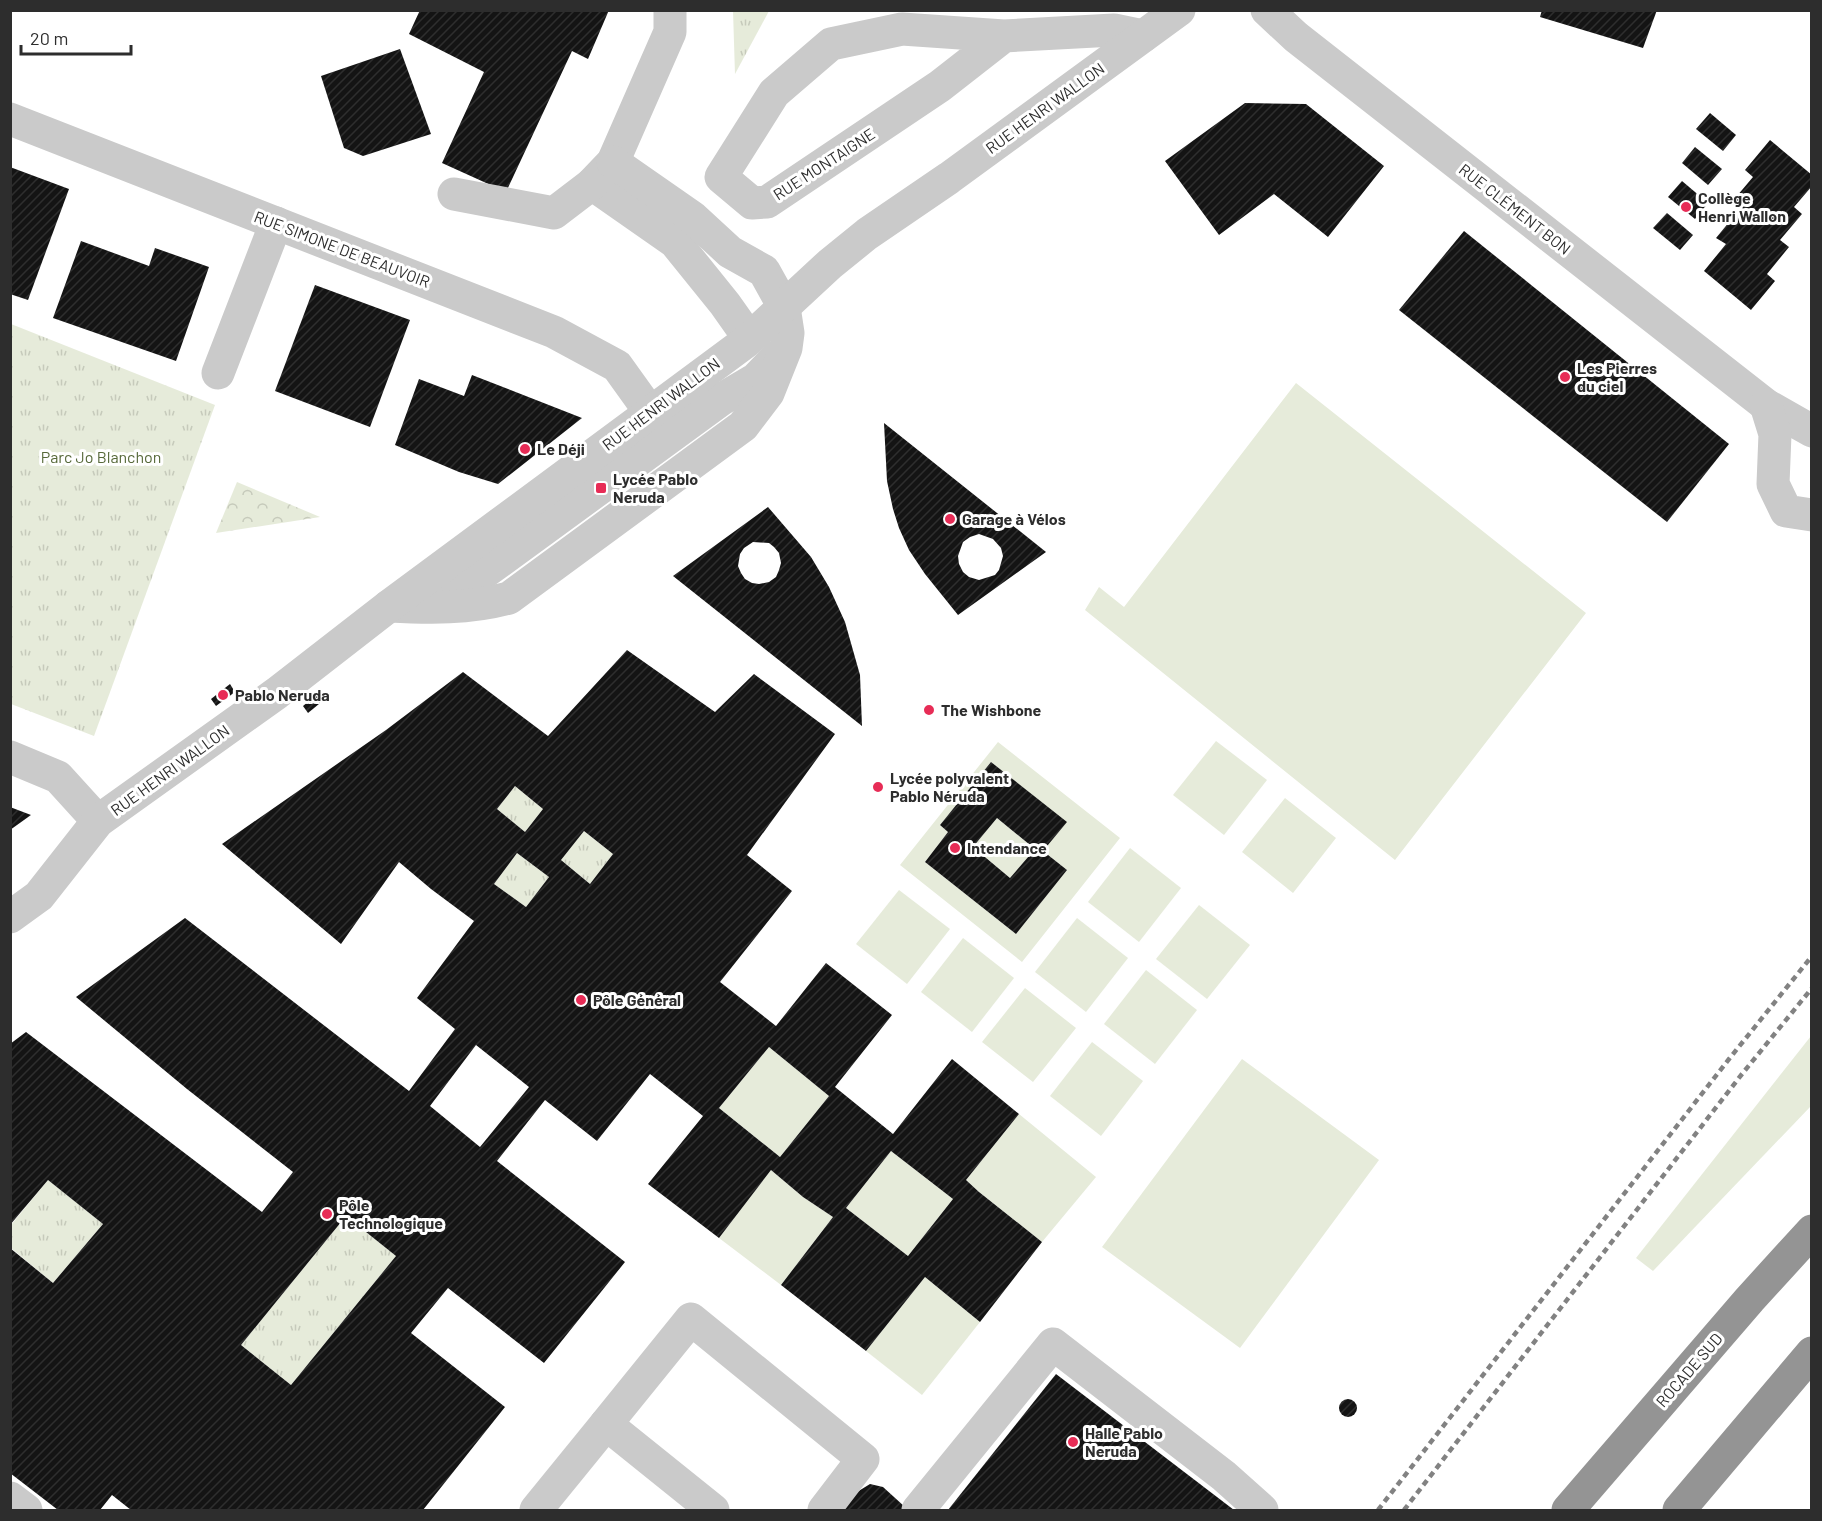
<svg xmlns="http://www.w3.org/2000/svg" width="1822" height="1521" viewBox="0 0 1822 1521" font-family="Barlow,sans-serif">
	<defs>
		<pattern id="forest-crowns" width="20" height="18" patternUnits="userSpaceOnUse" patternTransform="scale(1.5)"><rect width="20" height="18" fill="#e6ebda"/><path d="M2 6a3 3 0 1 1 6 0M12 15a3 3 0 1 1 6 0" fill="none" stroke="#c6cabb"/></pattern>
		<pattern id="park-tufts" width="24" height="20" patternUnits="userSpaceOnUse" patternTransform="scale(1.5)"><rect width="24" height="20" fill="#e6ebda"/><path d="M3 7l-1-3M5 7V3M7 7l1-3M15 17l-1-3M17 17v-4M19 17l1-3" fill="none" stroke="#c6cabb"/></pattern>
		<pattern id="building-hatch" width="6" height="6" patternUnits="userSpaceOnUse" patternTransform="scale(1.5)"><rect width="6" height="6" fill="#141414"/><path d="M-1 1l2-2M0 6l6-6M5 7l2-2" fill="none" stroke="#2e2e2e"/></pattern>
	</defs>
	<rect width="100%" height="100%" fill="#fff"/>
	<!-- grass -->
	<g fill="#e6ebda" fill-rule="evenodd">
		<polygon points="1296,383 1586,613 1395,860 1085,610 1099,587 1124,607"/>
		<polygon points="1216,741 1267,780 1224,835 1173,795"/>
		<path d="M 998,742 L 1120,838 L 1022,962 L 900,865 ZM 991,762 L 1066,822 L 1043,851 L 1067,870 L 1016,934 L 925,862 L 948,832 L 940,825 Z"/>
		<polygon points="1285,798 1336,838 1293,893 1242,852"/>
		<polygon points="997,818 1035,849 1010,878 973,847"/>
		<polygon points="1130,848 1181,888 1139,942 1088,902"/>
		<polygon points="899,890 950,929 907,984 856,944"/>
		<polygon points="1199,905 1250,945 1207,999 1156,959"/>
		<polygon points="1077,918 1128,958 1086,1012 1035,972"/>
		<polygon points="963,938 1014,978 972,1032 921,992"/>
		<polygon points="1146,970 1197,1010 1155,1064 1104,1024"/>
		<polygon points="1025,988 1076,1028 1033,1082 982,1042"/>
		<polygon points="1811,1036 1811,1106 1653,1271 1636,1258"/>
		<polygon points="1092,1042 1143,1081 1101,1136 1050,1096"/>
		<polygon points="769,1047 829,1096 780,1157 719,1108"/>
		<polygon points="1242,1059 1379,1160 1240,1348 1102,1247"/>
		<polygon points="1019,1114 1096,1177 1042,1242 979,1192 966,1180"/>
		<polygon points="891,1151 953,1199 908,1256 846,1208"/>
		<polygon points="771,1170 803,1197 833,1217 781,1285 719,1238"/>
		<polygon points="925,1277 980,1322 922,1395 866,1351"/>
	</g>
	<!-- forest -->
	<polygon fill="url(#forest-crowns)" points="237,482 320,517 216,533"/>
	<!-- park -->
	<g fill="url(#park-tufts)">
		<polygon points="733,11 769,11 735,74"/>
		<polygon points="11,324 215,405 94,736 11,704"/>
		<polygon points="515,786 543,809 525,832 497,809"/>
		<polygon points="584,831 613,854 590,884 561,860"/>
		<polygon points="517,853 549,877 526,907 494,884"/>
		<polygon points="48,1180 103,1224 53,1283 11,1248 11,1225"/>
		<polygon points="346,1216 396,1256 291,1385 241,1345"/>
	</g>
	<!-- building -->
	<g fill="url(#building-hatch)" fill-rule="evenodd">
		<polygon points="420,10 609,10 588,59 572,51 506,192 442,163 484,72 409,34"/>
		<polygon points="1542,10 1657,10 1643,48 1540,17"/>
		<polygon points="400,49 431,134 363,156 344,148 321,76"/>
		<polygon points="1245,103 1306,104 1384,166 1328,237 1274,194 1219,235 1165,161"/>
		<polygon points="1710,113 1736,135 1723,151 1696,129"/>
		<polygon points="1770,140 1812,175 1812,186 1794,207 1802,214 1780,240 1789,247 1767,274 1775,281 1751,310 1704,271 1726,244 1716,238 1739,210 1731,203 1753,177 1745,170"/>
		<polygon points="1695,147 1722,169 1708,185 1682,163"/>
		<polygon points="10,167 69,189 28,300 10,294"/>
		<polygon points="1682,181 1708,203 1695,219 1668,197"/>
		<polygon points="1667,213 1693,235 1680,250 1653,228"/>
		<polygon points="1464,231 1729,444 1667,522 1399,310"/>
		<polygon points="81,241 149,266 155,248 209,267 176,361 53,318"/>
		<polygon points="315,285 410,320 370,427 275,391"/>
		<polygon points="472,375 582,418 498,484 459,472 395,445 419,379 464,396"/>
		<path d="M 884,423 L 1046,552 L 958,615 L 925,574 L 909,550 L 899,528 L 893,509 L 887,481 ZM 979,534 L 993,539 L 1001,548 L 1003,556 L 999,570 L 995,575 L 979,580 L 969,577 L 963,572 L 959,564 L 958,556 L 963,542 L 970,537 Z"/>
		<path d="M 768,507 L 811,557 L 829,587 L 845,622 L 860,675 L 862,726 L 673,576 ZM 753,542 L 769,543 L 774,547 L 779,553 L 781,563 L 779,570 L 776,577 L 769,582 L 759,584 L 752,583 L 745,579 L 741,573 L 738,566 L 740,554 L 744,548 Z"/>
		<path d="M 627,650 L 715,712 L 754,674 L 835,734 L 747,855 L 792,891 L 720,982 L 776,1026 L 826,963 L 892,1015 L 835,1087 L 893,1134 L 952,1059 L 1019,1114 L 966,1180 L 979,1192 L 1042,1242 L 980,1322 L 925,1277 L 866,1351 L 781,1285 L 833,1217 L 803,1197 L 771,1170 L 719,1238 L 648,1184 L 703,1116 L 650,1074 L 597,1141 L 545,1100 L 497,1161 L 625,1262 L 544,1363 L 448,1288 L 411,1333 L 505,1407 L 423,1510 L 131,1510 L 112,1495 L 100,1510 L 58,1510 L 10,1473 L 10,1248 L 53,1283 L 103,1224 L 48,1180 L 10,1225 L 10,1044 L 26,1032 L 262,1212 L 293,1172 L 187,1089 L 76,997 L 185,918 L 409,1091 L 455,1029 L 417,998 L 474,921 L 431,889 L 399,862 L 341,944 L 222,844 L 386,730 L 463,672 L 548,736 ZM 515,786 L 543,809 L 525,832 L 497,809 ZM 584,831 L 613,854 L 590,884 L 561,860 ZM 517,853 L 549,877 L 526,907 L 494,884 ZM 476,1045 L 529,1087 L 480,1147 L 430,1106 ZM 769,1047 L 829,1096 L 780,1157 L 719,1108 ZM 891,1151 L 953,1199 L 908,1256 L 846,1208 ZM 346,1216 L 396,1256 L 291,1385 L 241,1345 Z"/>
		<polygon points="230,684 235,692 216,706 211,699"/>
		<polygon points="320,692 325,699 308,713 303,706"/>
		<path d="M 991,762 L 1067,822 L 1043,851 L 1067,870 L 1016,934 L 925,862 L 948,832 L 940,825 ZM 997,818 L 1035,849 L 1010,878 L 973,847 Z"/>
		<polygon points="10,807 31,815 10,830"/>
		<polygon points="1056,1374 1234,1510 948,1510"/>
		<circle cx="1348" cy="1408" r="9"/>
		<polygon points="870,1484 883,1487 905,1507 903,1510 843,1510 857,1492"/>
	</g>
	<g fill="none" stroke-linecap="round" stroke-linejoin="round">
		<!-- minor -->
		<g stroke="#cacaca" stroke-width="33">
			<polyline points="1267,10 1296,37 1766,405 1812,431"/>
			<polyline points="1004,36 940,86 767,202 752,203 721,177 774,93 831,44 902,29 1004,36 1114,30 1143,36"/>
			<polyline points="10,119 554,332 617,366 650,412"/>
			<polyline points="592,184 675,242 725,304 749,338"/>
			<polyline points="454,194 554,213 592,184 613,162 670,32 670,10"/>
			<polyline points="218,373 276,223"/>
			<polyline points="1766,405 1775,434 1773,484 1786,511 1812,515"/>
			<polyline points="420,598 438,594 485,572 722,399 756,379 778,356"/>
			<path d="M 389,606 C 429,608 470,609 509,598 L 743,426 L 768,393 L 786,348 L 788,333 L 784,307 L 764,271 L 730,252 L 692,217 L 613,162"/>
			<polyline points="10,757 58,777 98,821"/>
			<polyline points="10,917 39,896 98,821 277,693 389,606 747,341 830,264 867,234 949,178 1179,10"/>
			<polyline points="606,1424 691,1319 863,1459 824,1510"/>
			<polyline points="10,1498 26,1510"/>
			<polyline points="536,1510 606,1424 713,1510"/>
			<polyline points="918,1510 1053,1344 1224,1476 1262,1510"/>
		</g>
		<!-- highway -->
		<g stroke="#949494" stroke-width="33">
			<polyline points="1568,1510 1750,1299 1812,1231"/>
			<polyline points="1679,1510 1812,1353"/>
		</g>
		<!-- rail -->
		<g stroke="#828282" stroke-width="4.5" stroke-dasharray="6 4.5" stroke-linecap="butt">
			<polyline points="1378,1510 1729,1059 1812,956"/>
			<polyline points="1404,1510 1742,1074 1812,988"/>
		</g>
	</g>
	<!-- markers -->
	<g fill="#e72c56" stroke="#fff" stroke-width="2">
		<circle cx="1686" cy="207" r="6"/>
		<circle cx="1565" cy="377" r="6"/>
		<circle cx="525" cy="449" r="6"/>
		<rect x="595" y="482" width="12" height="12" rx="3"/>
		<circle cx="950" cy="519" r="6"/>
		<circle cx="223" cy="695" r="6"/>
		<circle cx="929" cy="710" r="6"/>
		<circle cx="878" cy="787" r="6"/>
		<circle cx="955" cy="848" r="6"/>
		<circle cx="581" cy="1000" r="6"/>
		<circle cx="327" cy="1214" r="6"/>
		<circle cx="1073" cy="1442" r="6"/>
	</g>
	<g text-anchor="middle" stroke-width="6" stroke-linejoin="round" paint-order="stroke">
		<!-- street labels -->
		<g font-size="16" fill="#2d2d2d" stroke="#fff">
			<text transform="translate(1045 108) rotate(-36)" y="6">RUE HENRI WALLON</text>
			<text transform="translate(824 164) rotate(-33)" y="6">RUE MONTAIGNE</text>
			<text transform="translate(1515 209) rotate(38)" y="6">RUE CLÉMENT BON</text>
			<text transform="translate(342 249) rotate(21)" y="6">RUE SIMONE DE BEAUVOIR</text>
			<text transform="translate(661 404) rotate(-37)" y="6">RUE HENRI WALLON</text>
			<text transform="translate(170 770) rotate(-36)" y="6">RUE HENRI WALLON</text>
			<text transform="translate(1689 1370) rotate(-49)" y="6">ROCADE SUD</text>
		</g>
		<!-- poi labels -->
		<g font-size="16" font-weight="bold" fill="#2d2d2d" stroke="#fff" text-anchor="start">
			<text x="1698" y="204">Collège<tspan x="1698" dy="18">Henri Wallon</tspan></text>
			<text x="1577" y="374">Les Pierres<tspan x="1577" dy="18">du ciel</tspan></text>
			<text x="537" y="455">Le Déji</text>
			<text x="613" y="485">Lycée Pablo<tspan x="613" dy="18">Neruda</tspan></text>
			<text x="962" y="525">Garage à Vélos</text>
			<text x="235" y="701">Pablo Neruda</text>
			<text x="941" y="716">The Wishbone</text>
			<text x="890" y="784">Lycée polyvalent<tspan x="890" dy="18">Pablo Néruda</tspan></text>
			<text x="967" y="854">Intendance</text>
			<text x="593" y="1006">Pôle Général</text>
			<text x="339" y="1211">Pôle<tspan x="339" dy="18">Technologique</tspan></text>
			<text x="1085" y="1439">Halle Pablo<tspan x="1085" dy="18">Neruda</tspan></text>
		</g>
		<!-- park labels -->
		<g font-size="16" fill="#57693a" stroke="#fff">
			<text x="101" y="463">Parc Jo Blanchon</text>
		</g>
	</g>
	<!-- border -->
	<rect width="1822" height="1521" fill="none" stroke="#2d2d2d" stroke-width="24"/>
	<!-- scale -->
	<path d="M21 45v9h110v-9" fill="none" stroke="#2d2d2d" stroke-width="3"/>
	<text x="30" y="45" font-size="18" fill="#2d2d2d" stroke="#ffffff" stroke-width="4.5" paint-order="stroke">20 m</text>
</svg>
